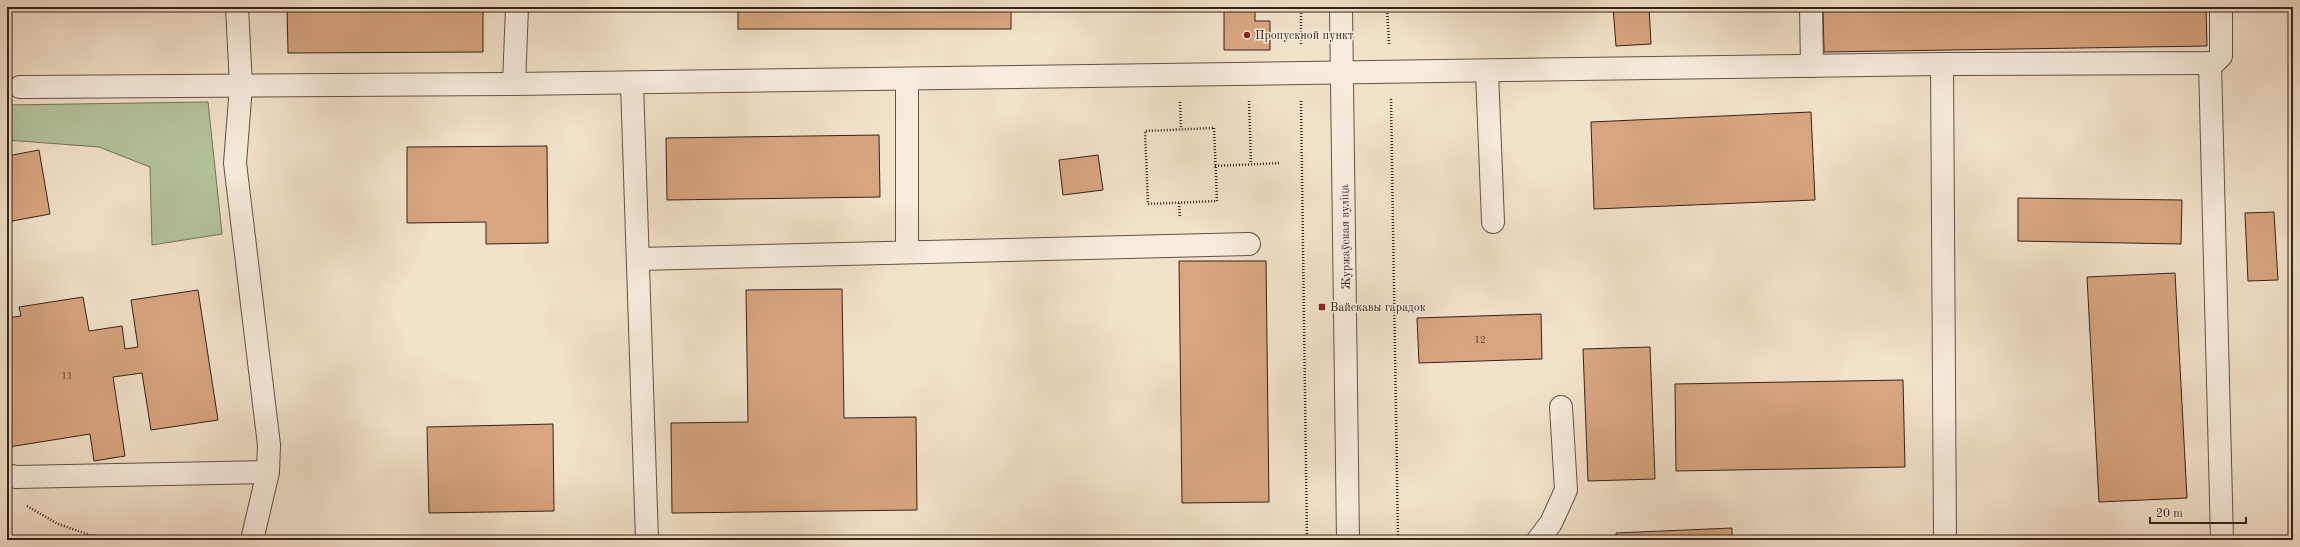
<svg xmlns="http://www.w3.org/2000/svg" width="2300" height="547" viewBox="0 0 2300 547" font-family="'Old Standard TT',serif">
	<rect width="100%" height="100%" fill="#f2e2ca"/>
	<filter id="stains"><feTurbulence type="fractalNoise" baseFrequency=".005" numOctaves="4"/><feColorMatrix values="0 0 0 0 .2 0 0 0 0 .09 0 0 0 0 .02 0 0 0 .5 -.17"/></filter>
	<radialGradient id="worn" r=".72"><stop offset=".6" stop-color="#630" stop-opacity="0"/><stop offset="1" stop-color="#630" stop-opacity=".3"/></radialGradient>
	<!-- green -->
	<polygon fill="#b4c49c" stroke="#74745a" points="208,102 222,234 152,245 150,167 99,147 7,140 7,105"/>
	<!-- building -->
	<g fill="#d8a580" stroke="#342319">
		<polygon points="287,7 483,7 483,52 288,53"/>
		<rect x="738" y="7" width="273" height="22"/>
		<polygon points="1224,7 1255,7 1255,21 1270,21 1270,50 1224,50"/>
		<polygon points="1613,7 1649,7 1651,44 1616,46"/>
		<polygon points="1823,7 2206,7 2207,46 1824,52"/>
		<polygon points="1811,112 1815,200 1594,209 1591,122"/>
		<polygon points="879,135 880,197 667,200 666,138"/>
		<polygon points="547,146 548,243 486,244 486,222 407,223 407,147"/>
		<polygon points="39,150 50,214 7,222 7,156"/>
		<polygon points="1098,155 1103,190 1063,195 1059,160"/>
		<polygon points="2018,198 2182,200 2181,244 2018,241"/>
		<polygon points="2274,212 2278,280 2248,281 2245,213"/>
		<polygon points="1179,261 1266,261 1269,502 1182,503"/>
		<polygon points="2175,273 2187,498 2099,502 2087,277"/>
		<polygon points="842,289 844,418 916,417 917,510 672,513 671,423 748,422 746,290"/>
		<polygon points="198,290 218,420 151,430 142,373 113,377 125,456 94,461 90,434 9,447 7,318 21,316 19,307 83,297 89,331 122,326 125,349 138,347 131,300"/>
		<polygon points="1541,314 1542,359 1419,363 1417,318"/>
		<polygon points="1650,347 1655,479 1588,481 1583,349"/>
		<polygon points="1903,380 1905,467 1676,471 1675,384"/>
		<polygon points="553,424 554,511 429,513 427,427"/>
		<polygon points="1732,528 1732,540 1617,540 1616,533"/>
	</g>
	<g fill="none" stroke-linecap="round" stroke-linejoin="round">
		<defs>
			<g id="minor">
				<polyline points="237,7 241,86 235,163 269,445 268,472 252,540"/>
				<polyline points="1341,7 1348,540"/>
				<polyline points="1811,7 1812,66"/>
				<polyline points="2210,63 2222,540"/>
				<polyline points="1942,64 1945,540"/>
				<polyline points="1487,72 1493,222"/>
				<polyline points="632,83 647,540"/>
				<polyline points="514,84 517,7"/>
				<polyline points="20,87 514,84 1942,64 2210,63 2215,62 2221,56 2221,7"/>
				<polyline points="907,252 907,79"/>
				<polyline points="638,259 1249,244"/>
				<polyline points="7,475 16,477 268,472"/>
				<polyline points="1538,540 1551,523 1566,490 1561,407"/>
			</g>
		</defs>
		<!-- minor casing -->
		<use href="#minor" stroke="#645345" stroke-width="24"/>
		<!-- path -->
		<g stroke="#342319" stroke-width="2.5" stroke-dasharray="1 2" stroke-linecap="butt">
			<polyline points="1301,7 1301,44"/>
			<polyline points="1387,7 1389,44"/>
			<polyline points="1391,99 1398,540"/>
			<polyline points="1249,101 1251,164"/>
			<polyline points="1301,101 1307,540"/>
			<polyline points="1180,102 1181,129"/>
			<polygon points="1214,128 1217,201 1148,204 1145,131"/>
			<polyline points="1215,166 1281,163"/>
			<polyline points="1179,203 1180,218"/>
			<polyline points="27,506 58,524 90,535 139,540"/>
			<polyline points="7,535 8,540"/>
		</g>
		<!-- minor -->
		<use href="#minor" stroke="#f7ecdd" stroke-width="22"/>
	</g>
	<!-- markers -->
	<g fill="#8f2418" stroke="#f7ecdd" stroke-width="1.5">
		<circle cx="1247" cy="35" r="4"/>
		<rect x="1318" y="303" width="8" height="8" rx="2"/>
	</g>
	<g text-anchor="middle" stroke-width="3" stroke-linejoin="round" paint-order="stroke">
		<!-- number labels -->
		<g font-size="10" fill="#5d4433">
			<text x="1480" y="343">12</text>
			<text x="67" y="379">11</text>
		</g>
		<!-- poi labels -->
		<g font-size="12" fill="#342319" stroke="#f7ecdd" text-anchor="start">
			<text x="1255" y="39">Пропускной пункт</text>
			<text x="1330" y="311">Вайскавы гарадок</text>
		</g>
		<!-- street labels -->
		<g font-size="12" fill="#342319" stroke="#f7ecdd">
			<text transform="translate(1345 237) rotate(-91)" y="4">Журжаўская вуліца</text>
		</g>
	</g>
	<!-- margin -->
	<rect width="2300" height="547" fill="none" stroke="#f2e2ca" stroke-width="24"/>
	<rect x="8" y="8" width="2284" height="531" fill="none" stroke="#342319" stroke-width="2"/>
	<rect x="12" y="12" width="2276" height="523" fill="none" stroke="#342319"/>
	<!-- scale -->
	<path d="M2150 517v6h96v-6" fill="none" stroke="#342319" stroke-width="2"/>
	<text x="2156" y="517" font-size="12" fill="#342319" stroke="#f7ecdd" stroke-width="3" paint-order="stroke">20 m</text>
	<rect width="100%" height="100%" filter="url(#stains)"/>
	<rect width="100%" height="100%" fill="url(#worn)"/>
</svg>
